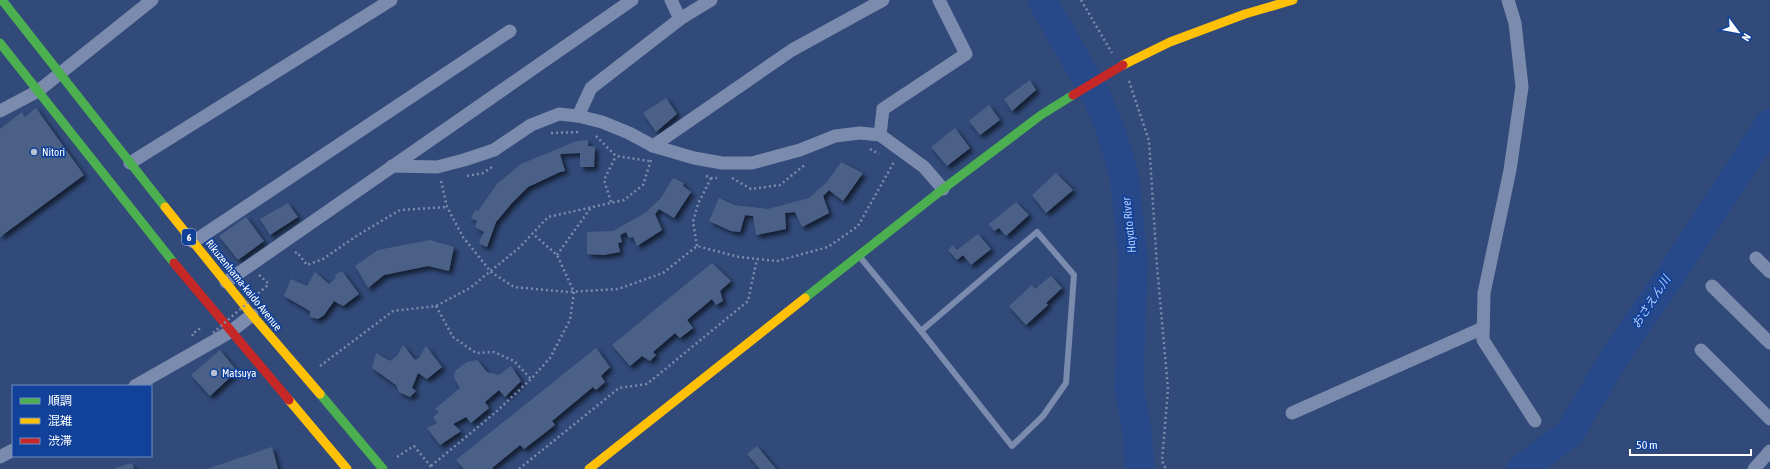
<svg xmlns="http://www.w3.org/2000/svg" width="1770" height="469" viewBox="0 0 1770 469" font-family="'Asap Condensed','Noto Sans JP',sans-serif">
	<defs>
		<filter id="shadow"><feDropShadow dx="3.5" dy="3.5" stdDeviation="2" flood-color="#0009"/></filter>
	</defs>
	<rect width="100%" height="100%" fill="#314a7a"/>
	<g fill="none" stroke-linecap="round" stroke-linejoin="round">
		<!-- river -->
		<g stroke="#274889" stroke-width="29">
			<polyline points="1042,0 1097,97 1109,126 1124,174 1133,257 1129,388 1137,430 1140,469"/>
			<polyline points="1521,469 1569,434 1617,353 1671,275 1770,123"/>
		</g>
	</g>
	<!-- building -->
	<g fill="#4c6187" filter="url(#shadow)">
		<polygon points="1030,80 1036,90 1012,111 1004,99"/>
		<polygon points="666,98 677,114 656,132 643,113"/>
		<polygon points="989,105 1000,120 980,135 969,121"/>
		<polygon points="36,108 84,175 0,237 0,129 22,112 25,117"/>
		<polygon points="955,128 970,148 947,166 931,147"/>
		<polygon points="588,140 588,146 595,147 594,167 580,167 580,153 560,154 565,171 560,172 528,187 512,203 496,222 487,247 479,243 484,232 475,227 477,221 471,218 475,210 478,211 497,184 521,164 577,141"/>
		<polygon points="841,162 863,173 843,201 829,190 823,196 829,213 802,227 795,212 785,213 786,229 756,235 753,216 745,215 740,232 731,231 709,221 719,198 734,205 768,209 809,198 827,182"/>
		<polygon points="1056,173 1073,190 1046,213 1032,195"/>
		<polygon points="673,178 684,183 683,186 691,192 674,218 659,209 655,214 662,230 637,246 633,237 629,238 626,232 620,235 622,242 618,243 620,252 604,255 587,254 587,232 613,231 645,213 661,198"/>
		<polygon points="1016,202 1029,215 1006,236 999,228 994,231 989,224"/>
		<polygon points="288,203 298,217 270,235 260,219"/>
		<polygon points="246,217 264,241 238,260 219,236"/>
		<polygon points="978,234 991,249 971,265 963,255 957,260 948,250 953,245 957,250"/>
		<polygon points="430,240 454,247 449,271 428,266 384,275 368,288 355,266 378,250"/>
		<polygon points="712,263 731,281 720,291 723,301 716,305 712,299 687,320 693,328 680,338 675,333 653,352 656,355 650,361 642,356 630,366 612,345"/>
		<polygon points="342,271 359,294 343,306 334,301 324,315 318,319 310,317 310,311 284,296 291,279 307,286 315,272 329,284 336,278 335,275"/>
		<polygon points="1051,276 1062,288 1046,303 1048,305 1026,325 1009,306 1032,285 1035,289"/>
		<polygon points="403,345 415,360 419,358 426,346 442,367 427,379 418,373 412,388 416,391 410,397 399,392 396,385 372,368 376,353 390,361 397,356"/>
		<polygon points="596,348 610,367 601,376 605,382 596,390 593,387 552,421 555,425 524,449 520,445 492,468 493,469 464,469 456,460"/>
		<polygon points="220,350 237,371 210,396 191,375"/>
		<polygon points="477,360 487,372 499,375 511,366 521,381 505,397 499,390 485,402 489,408 471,423 466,417 453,424 461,431 440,445 427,428 437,423 433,417 439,412 435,409 460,388 454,378 455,371 467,362"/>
		<polygon points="757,446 776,469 760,469 747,454"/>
		<polygon points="272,447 278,469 207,469"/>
		<polygon points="132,463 134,469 113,469"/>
	</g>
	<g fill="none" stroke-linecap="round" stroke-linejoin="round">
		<!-- path -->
		<g stroke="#7b8bad" stroke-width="2.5" stroke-dasharray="2 3" stroke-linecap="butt">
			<polyline points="1081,0 1112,53"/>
			<polyline points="1129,81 1149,141 1157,266 1168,389 1162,461 1166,469"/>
			<polyline points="551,133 580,132"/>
			<polyline points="596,136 616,156 649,161"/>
			<polyline points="870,149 879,154"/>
			<polyline points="467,176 483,173 492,167"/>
			<polyline points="706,176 711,178 717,178"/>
			<polyline points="732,178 751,189 780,185 806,164"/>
			<polyline points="441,181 447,207 463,237 491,272 514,287 568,292 618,289 663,273 697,246 739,257 777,261 828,247 858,226 894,162"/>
			<polyline points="611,202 604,180 616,156"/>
			<polyline points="697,246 693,222 698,204 711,178"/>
			<polyline points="295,253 297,252 307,265 323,259 358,235 400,210 447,207"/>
			<polyline points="557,255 592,206"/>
			<polyline points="259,275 269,284"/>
			<polyline points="436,306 453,337 476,353 494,352 514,361 531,379"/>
			<polyline points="193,336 192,334 202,327"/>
			<polyline points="320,366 393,311 436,306 470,288 520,247 548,217 624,200 643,185 651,160"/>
			<polyline points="397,457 414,446 433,469"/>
			<polyline points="431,466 496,412 531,379 550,358 570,320 574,292 557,255 533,234"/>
			<polyline points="519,469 619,388 647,384 748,301 757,259"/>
		</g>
		<!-- lane -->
		<polyline stroke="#7b8bad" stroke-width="6" points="860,257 921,331 1012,446 1043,416 1066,383 1074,275 1037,232 921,331"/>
		<!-- street -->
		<g stroke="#7b8bad" stroke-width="13">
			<polyline points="671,0 680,19"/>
			<polyline points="1508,0 1515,23 1522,87 1510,170 1484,293 1483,340 1535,421"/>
			<polyline points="0,111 38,91 152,0"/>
			<polyline points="578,116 591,88 680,19 711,0"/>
			<polyline points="880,135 883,109 966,54 939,0"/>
			<polyline points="653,146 792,50 883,0"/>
			<polyline points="130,163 391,0"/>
			<polyline points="392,166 437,167 464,160 494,150 531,125 559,114 578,116 602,122 629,133 653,146 694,158 722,163 752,163 800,150 835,136 860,133 880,135 924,167 943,189"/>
			<polyline points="193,242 510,31"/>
			<polyline points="1756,258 1770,272"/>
			<polyline points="226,282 632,0"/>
			<polyline points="1712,286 1770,343"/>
			<polyline points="1701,350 1770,419"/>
			<polyline points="135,386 230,332 252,315"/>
			<polyline points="1292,413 1483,328"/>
			<polyline points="0,457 13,450"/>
			<polyline points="1754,469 1770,451"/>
		</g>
		<!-- fast -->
		<g stroke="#4caf50" stroke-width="9">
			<polyline points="2,0 165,207"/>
			<polyline points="0,43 174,263"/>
			<polyline points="805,298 943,189 1041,115 1073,95"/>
			<polyline points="320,394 383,469"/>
		</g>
		<!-- slow -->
		<g stroke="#ffc107" stroke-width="9">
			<polyline points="1123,65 1170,42 1245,14 1293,0"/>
			<polyline points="165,207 252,315 320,394"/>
			<polyline points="289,400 347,469"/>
			<polyline points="589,469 805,298"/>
		</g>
		<!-- jam -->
		<polyline stroke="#c62828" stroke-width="9" points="174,263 289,400"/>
		<!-- path-bridge -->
		<polyline stroke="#7b8bad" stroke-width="2.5" stroke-dasharray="2 3" stroke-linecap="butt" points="213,333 269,284"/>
		<!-- jam-bridge -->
		<polyline stroke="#c62828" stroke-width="9" points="1073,95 1123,65"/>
	</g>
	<!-- markers -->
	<g fill="#b7c0d0" stroke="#124199" stroke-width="1.5">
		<circle cx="34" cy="152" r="4"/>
		<circle cx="214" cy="373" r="4"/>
	</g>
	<g text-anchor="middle" stroke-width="3.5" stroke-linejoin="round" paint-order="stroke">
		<!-- shield labels -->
		<rect fill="#124199" stroke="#b8c6e0" stroke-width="1" x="182" y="229" width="14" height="16" rx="3"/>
		<g font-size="10" font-weight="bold" fill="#fff">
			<text x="189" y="241">6</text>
		</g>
		<!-- poi labels -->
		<g font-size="11" fill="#fff" stroke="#124199" text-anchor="start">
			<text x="42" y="156">Nitori</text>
			<text x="222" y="377">Matsuya</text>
		</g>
		<!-- street labels -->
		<g font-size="11" fill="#fff" stroke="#124199">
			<text transform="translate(244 285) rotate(51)" y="4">Rikuzenhama-kaido Avenue</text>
		</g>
		<!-- water labels -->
		<g font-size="12" font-style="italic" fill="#b2ccfa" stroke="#124199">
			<text transform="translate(1129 225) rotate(-96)" y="4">Hayato River</text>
			<text transform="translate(1651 302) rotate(-57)" y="4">おさえん川</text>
		</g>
	</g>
	<!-- legend -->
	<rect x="12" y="385" width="140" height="72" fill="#124199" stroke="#718dc2"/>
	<rect x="20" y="398" width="20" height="6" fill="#4caf50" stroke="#718dc2"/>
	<text x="48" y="405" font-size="12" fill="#ffffff">順調</text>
	<rect x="20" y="418" width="20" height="6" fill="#ffc107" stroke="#718dc2"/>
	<text x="48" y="425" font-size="12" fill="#ffffff">混雑</text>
	<rect x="20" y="438" width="20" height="6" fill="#c62828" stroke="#718dc2"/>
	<text x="48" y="445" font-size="12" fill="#ffffff">渋滞</text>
	<!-- north arrow -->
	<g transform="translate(1738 32) rotate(122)" stroke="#124199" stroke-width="3" paint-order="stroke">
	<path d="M0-3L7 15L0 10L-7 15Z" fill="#ffffff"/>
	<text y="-6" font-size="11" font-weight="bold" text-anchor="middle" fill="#ffffff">N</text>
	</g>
	<!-- scale -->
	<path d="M1630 449v6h121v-6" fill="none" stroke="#ffffff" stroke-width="2"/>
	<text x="1636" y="449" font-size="12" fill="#ffffff" stroke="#124199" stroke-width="3" paint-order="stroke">50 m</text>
</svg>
